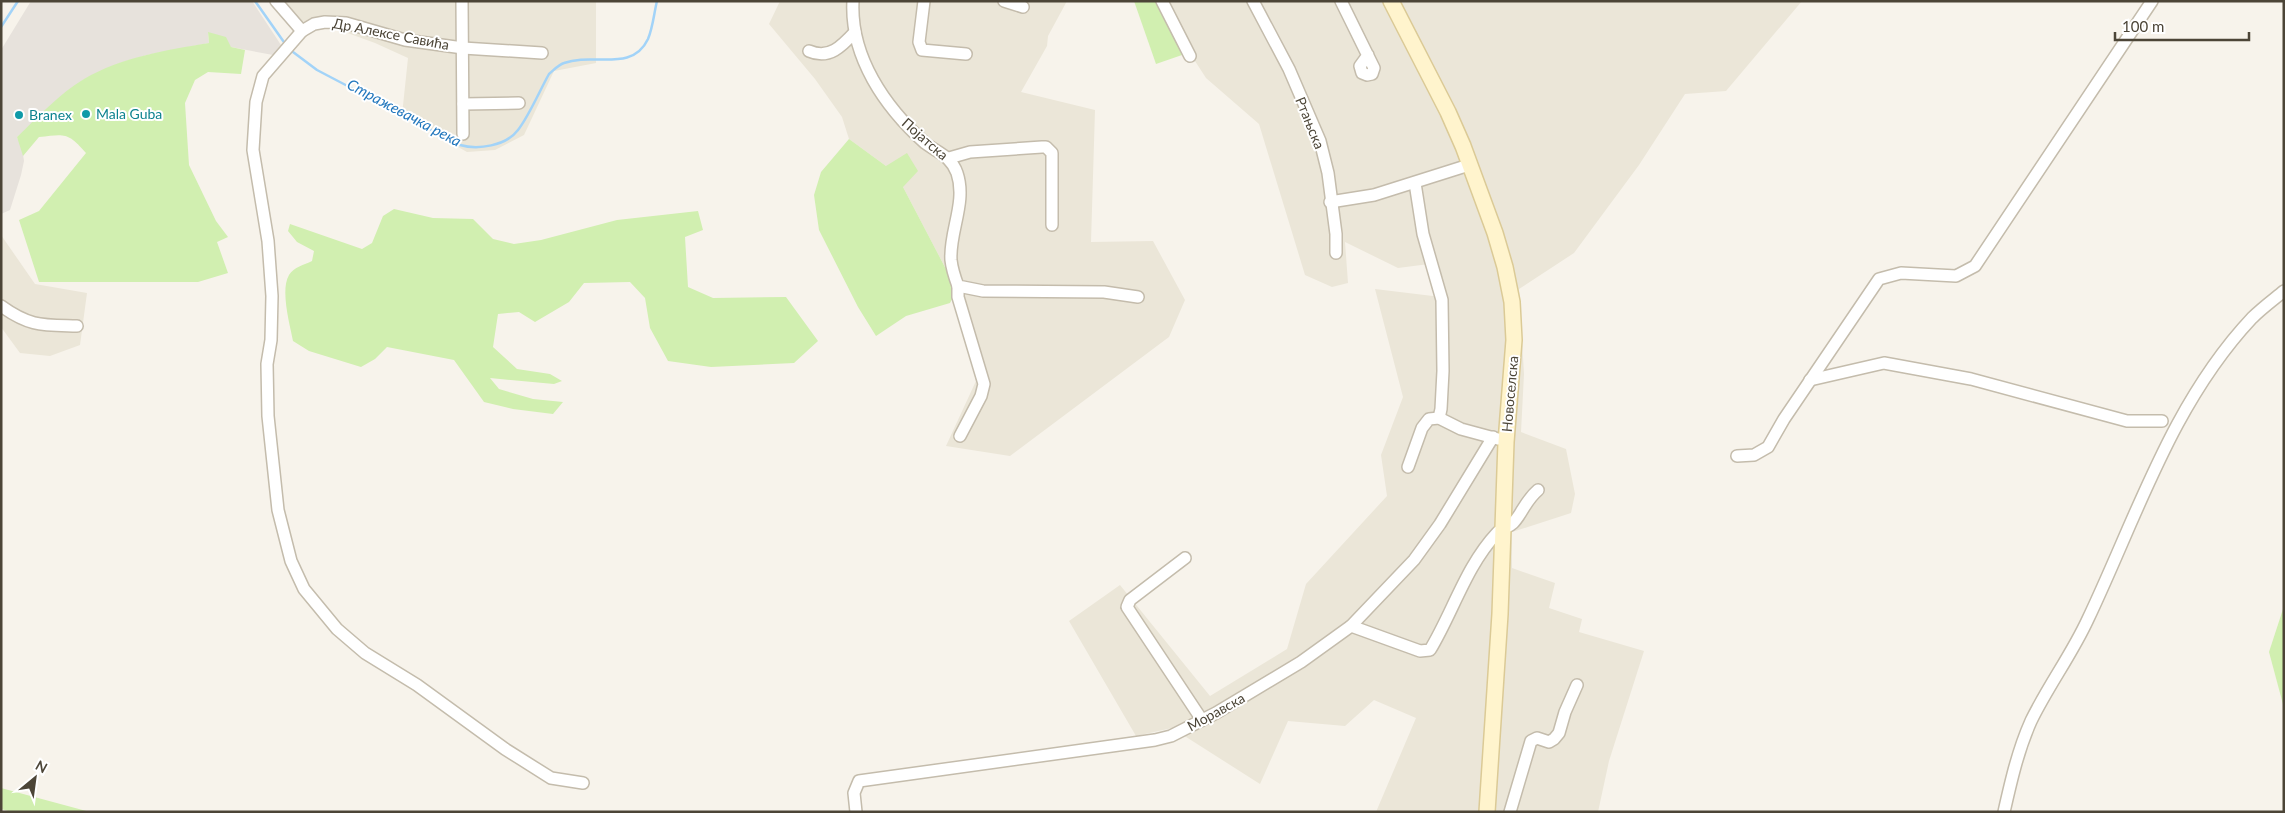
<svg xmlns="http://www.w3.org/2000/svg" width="2285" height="813" viewBox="0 0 2285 813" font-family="Lato,sans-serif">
	<rect width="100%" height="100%" fill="#f7f3eb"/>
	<!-- residential -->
	<g fill="#ebe6d8">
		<polygon points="276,1 596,1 596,63 554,71 524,135 495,150 467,152 402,115 408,58 375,43 320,23 294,21"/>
		<polygon points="780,1 1067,1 1048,36 1047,46 1021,92 1095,110 1091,242 1153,241 1185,300 1169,337 1010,456 946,446 976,381 955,293 948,273 903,187 886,166 849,139 842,117 815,79 769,24"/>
		<polygon points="1156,1 1802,1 1726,91 1685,94 1639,165 1574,253 1519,289 1524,374 1521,432 1566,449 1575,494 1571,513 1512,532 1512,568 1555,583 1549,608 1582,619 1579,632 1644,651 1609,761 1598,812 1376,812 1416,718 1374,700 1345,726 1288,721 1260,784 1172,728 1136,736 1069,621 1120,585 1210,696 1287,649 1306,584 1387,496 1381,455 1403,397 1375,289 1441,297 1429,264 1398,268 1345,242 1348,283 1332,287 1305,275 1259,124 1206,78"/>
		<polygon points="1,235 35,284 87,293 80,345 50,356 20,353 1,327"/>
	</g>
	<!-- industrial -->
	<polygon fill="#e7e2dc" points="31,1 252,1 281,45 273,55 231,47 208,33 209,43 147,55 120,63 83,80 17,137 22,148 24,161 21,175 10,210 1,214 1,50"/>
	<!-- green -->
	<g fill="#d1efb0">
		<polygon points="1134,1 1158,1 1182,55 1156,64"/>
		<path d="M 208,32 L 226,37 L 231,47 L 245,50 L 241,74 L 208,72 L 195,80 L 185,103 L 189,165 L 216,221 L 228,237 L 217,242 L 228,273 L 198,282 L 39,282 L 19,220 L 39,211 L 86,153 C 68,132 65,134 39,137 L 23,156 L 17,137 C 38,117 59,94 84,79 C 122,57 166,50 209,43 Z"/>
		<polygon points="849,139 886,166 907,153 918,171 903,187 948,273 955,293 950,303 906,316 876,336 858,307 819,230 814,195 821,172"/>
		<path d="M 394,209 L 433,218 L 473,219 L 493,239 L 514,244 L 541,240 L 617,220 L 698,211 L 703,230 L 685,237 L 688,287 L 713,298 L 786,297 L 818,341 L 794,363 L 711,367 L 668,361 L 650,328 L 645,298 L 630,282 L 584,283 L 569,302 L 535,322 L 519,312 L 498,314 L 493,347 L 517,369 L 550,374 L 562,381 L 554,384 L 490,378 L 499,389 L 533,399 L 563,402 L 553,414 L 513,409 L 484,402 L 454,360 L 387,347 L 375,359 L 361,367 L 309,351 L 293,341 C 290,325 280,290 289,275 C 294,267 304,265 312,261 L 314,251 L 297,242 L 288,231 L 290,224 L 362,249 L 372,243 L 383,216 Z"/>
		<polygon points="2284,606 2284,708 2269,652"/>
		<polygon points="1,788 90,812 12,812 1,809"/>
	</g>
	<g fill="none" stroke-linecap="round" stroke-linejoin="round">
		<!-- stream -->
		<g stroke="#a2d3f8" stroke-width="2.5">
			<polyline points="255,1 286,45"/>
			<polyline points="1,27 18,1"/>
			<path d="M 289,49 L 317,70 L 460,145 C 478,150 506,146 518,130 C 529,116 540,90 549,74 C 554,70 558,65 564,63 C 593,52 632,73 648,39 C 653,27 654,13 657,1"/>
		</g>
		<defs>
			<g id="street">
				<polyline points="276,1 302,31"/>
				<polyline points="462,1 463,134"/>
				<path d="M 853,1 C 850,57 885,107 925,143 C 938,153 951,156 957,173 C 967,202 949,232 951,260 C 952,269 955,278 958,286 L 983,291 L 1104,292 L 1138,297"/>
				<polyline points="924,1 919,42 922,50 966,54"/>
				<polyline points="1004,1 1023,7"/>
				<polyline points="1162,1 1190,56"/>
				<polyline points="1253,1 1289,69 1320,141 1328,173 1336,234 1336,253"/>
				<polyline points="1341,1 1374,68 1372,74 1367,75 1362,73 1360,66 1368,55"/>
				<path d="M 809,51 C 829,60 842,46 855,32"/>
				<polyline points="542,53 463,48 405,40 346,23 325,22 314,24 302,31 263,76 256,102 253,150 268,241 272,296 271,340 267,364 268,416 278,510 291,561 304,589 337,629 365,653 417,685 505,749 551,778 583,783"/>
				<polyline points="463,104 519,103"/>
				<polyline points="949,158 970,152 1042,147 1046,147 1052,153 1052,225"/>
				<polyline points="1415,183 1423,234 1442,300 1443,371 1441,409 1439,418"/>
				<polyline points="1330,202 1374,195 1469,165"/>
				<polyline points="958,286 958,297 984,384 981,396 960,436"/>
				<path d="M 1,306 C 30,327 43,325 77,326"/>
				<polyline points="1810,380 1884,363 1971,379 2127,421 2162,421"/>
				<polyline points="1737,456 1754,455 1768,447 1784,419 1879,279 1901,273 1956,276 1975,266 2152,1"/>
				<polyline points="1408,467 1422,428 1429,419 1439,418 1461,429 1498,439"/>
				<polyline points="1185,558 1130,600 1127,607 1202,720"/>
				<path d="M 1351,626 L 1420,651 L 1430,650 C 1453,612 1466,566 1497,533 C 1501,528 1508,528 1513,523 C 1522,514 1525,501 1538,490"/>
				<polyline points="856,812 854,793 859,781 1155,740 1171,736 1216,713 1301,662 1351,626 1414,560 1440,524 1493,437"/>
				<polyline points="1510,812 1531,741 1537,738 1549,742 1554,739 1559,733 1565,712 1577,685"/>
				<path d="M 2004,812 C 2011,781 2018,750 2031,721 C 2048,686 2072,654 2088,619 C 2137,516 2172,403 2252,318 C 2262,308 2273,300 2284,291"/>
			</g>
			<polyline id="secondary" points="1391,1 1448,112 1463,146 1495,233 1505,267 1512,302 1514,340 1506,442 1500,614 1487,812"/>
		</defs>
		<!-- street casing -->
		<use href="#street" stroke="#c4bcac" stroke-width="14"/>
		<!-- secondary casing -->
		<use href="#secondary" stroke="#dbca96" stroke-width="18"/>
		<!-- street -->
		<use href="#street" stroke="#fff" stroke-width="11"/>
		<!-- secondary -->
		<use href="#secondary" stroke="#fff4cd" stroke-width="15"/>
	</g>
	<!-- markers -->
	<g fill="#0f9aa8" stroke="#fff" stroke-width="2">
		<circle cx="86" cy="114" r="5"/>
		<circle cx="19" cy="115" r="5"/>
	</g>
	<g text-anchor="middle" stroke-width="4" stroke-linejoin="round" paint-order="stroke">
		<!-- street labels -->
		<g font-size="14" fill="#4c4537" stroke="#fff">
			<text transform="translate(391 34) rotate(11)" y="5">Др Алексе Савића</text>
			<text transform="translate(1310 123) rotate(68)" y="5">Ртањска</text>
			<text transform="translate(925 139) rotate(41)" y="5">Појатска</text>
			<text transform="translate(1510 394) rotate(-85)" y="5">Новоселска</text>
			<text transform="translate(1216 712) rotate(-29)" y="5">Моравска</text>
		</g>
		<!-- culture labels -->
		<g font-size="14" fill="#0d838f" stroke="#fff" text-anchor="start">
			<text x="96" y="119">Mala Guba</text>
			<text x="29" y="120">Branex</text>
		</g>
		<!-- water labels -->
		<g font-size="15" font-style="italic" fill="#2277bd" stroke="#fff">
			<text transform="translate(404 113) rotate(28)" y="5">Стражевачка река</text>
		</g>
	</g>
	<!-- border -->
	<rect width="2285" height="813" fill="none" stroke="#4c4537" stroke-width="5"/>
	<!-- north arrow -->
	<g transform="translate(35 778) rotate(29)" stroke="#ffffff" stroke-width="4" paint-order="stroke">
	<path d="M0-4L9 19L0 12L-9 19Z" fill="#4c4537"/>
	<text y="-8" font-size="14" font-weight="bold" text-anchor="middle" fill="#4c4537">N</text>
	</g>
	<!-- scale -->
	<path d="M2115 32v8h134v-8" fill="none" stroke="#4c4537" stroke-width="2.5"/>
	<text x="2122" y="32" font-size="15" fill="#4c4537" stroke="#ffffff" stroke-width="4" paint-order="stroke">100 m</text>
</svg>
